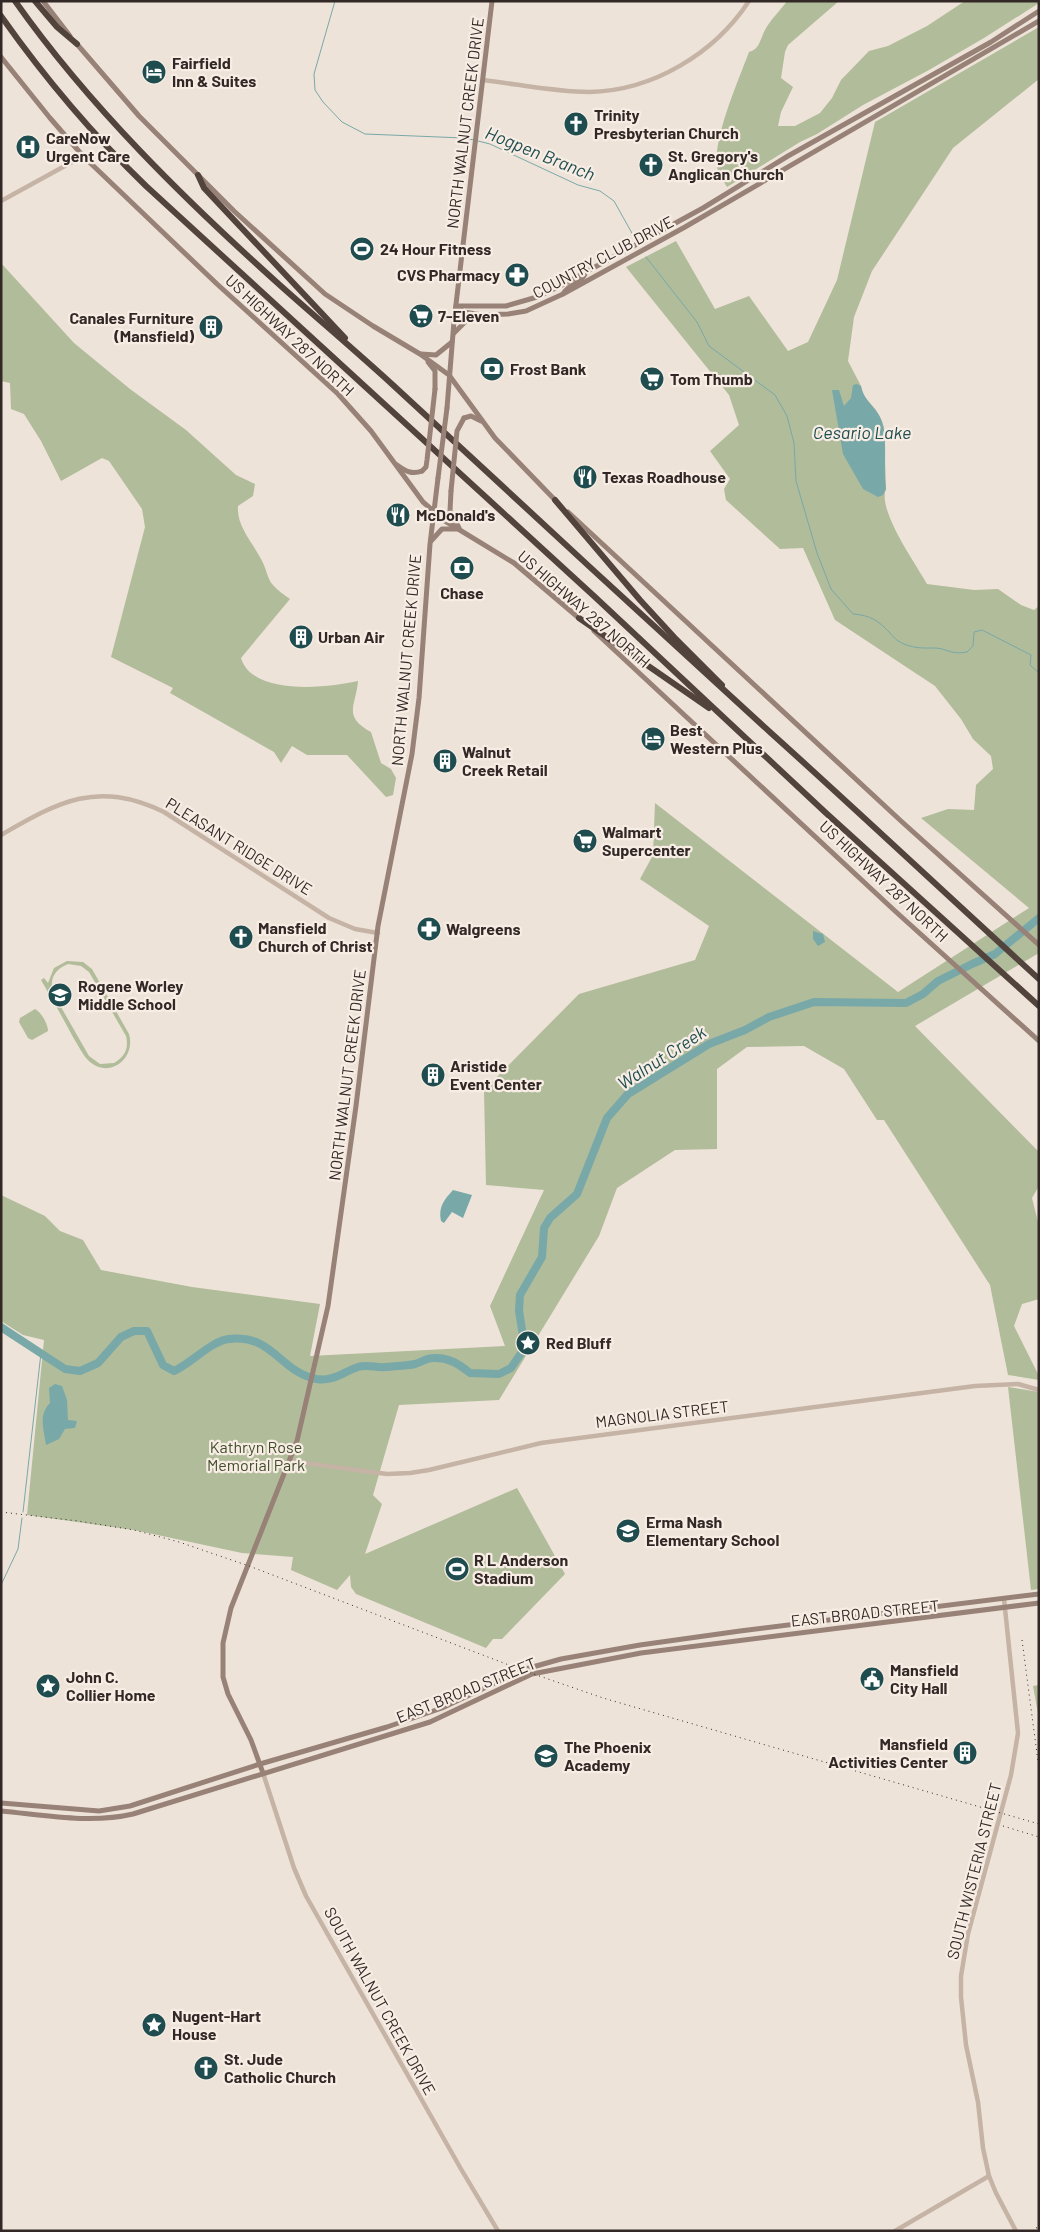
<svg xmlns="http://www.w3.org/2000/svg" width="1040" height="2232" viewBox="0 0 1040 2232" font-family="Barlow,sans-serif">
	<rect width="100%" height="100%" fill="#eee3d8"/>
	<!-- green -->
	<g fill="#b1bc9a" fill-rule="evenodd">
		<path d="M 787,1 L 839,1 L 788,45 L 785,52 L 781,78 L 793,87 L 781,112 L 778,126 L 795,126 L 820,113 L 832,98 L 841,80 L 869,51 L 888,46 L 927,26 L 965,1 L 1039,1 L 1039,3 L 984,38 L 929,70 L 863,105 L 817,134 L 800,142 L 727,187 C 724,181 717,173 717,166 C 713,138 739,79 749,52 C 760,49 760,39 765,30 C 770,20 780,11 787,1 Z"/>
		<path d="M 1039,27 L 1039,79 L 953,148 L 872,271 L 854,317 L 848,361 L 861,386 L 863,395 L 876,410 L 881,419 L 884,427 L 886,489 C 877,510 916,564 927,584 L 974,590 L 998,589 L 1021,605 L 1034,610 L 1039,606 L 1039,953 L 915,1026 L 1039,1152 L 1039,1186 L 1032,1198 L 1039,1226 L 1039,1299 L 1022,1304 L 1014,1326 L 1039,1376 L 1039,1380 L 1008,1375 L 990,1285 L 884,1120 L 877,1120 L 844,1069 L 804,1046 L 747,1047 L 717,1069 L 717,1149 L 675,1150 L 617,1188 L 599,1236 L 499,1400 L 399,1405 L 373,1495 L 382,1504 L 365,1554 L 517,1488 L 565,1574 L 502,1639 L 493,1639 L 486,1648 L 356,1594 L 351,1587 L 350,1575 L 337,1590 L 291,1570 L 293,1557 L 242,1553 L 134,1530 L 27,1515 L 44,1340 L 23,1335 L 1,1321 L 1,1195 L 45,1216 L 60,1231 L 83,1240 L 101,1270 L 192,1287 L 320,1304 L 310,1356 L 505,1346 L 490,1306 L 544,1190 L 486,1185 L 484,1090 L 579,994 L 695,960 L 709,926 L 640,879 L 653,855 L 655,803 L 898,992 L 1029,908 L 921,818 L 948,809 L 974,810 L 976,785 L 993,769 L 991,756 L 973,739 L 961,719 L 935,686 L 835,620 L 803,548 L 780,549 L 726,500 L 724,489 L 730,479 L 710,451 L 739,425 L 729,395 L 626,267 L 676,241 L 715,309 L 749,296 L 788,351 L 808,342 L 837,280 L 875,122 Z"/>
		<path d="M 1,263 L 74,343 L 130,389 L 186,430 L 236,475 L 255,484 L 253,496 L 238,506 C 236,527 255,545 263,563 C 266,569 268,579 272,584 C 277,590 284,595 290,599 L 241,658 C 252,696 328,688 358,681 C 356,706 342,716 371,732 L 381,763 L 391,769 L 396,778 L 393,795 L 386,797 L 347,755 L 307,755 L 292,746 L 281,763 L 274,752 L 170,693 L 173,688 L 111,657 L 145,527 L 142,509 L 109,461 L 102,458 L 61,481 L 41,441 L 24,414 L 11,409 L 10,383 L 1,381 Z"/>
		<path d="M 67,961 L 83,962 L 92,969 L 129,1034 C 136,1058 110,1079 90,1062 C 83,1056 78,1045 73,1037 C 63,1018 52,999 41,980 L 44,978 L 48,983 L 54,968 ZM 68,964 L 81,966 L 89,972 L 126,1036 C 129,1048 125,1057 114,1063 L 100,1064 L 89,1056 L 53,993 C 49,979 55,969 68,964 Z"/>
		<path d="M 35,1009 C 41,1012 48,1024 48,1031 L 32,1040 L 28,1038 L 19,1022 L 20,1018 Z"/>
		<polygon points="1008,1387 1039,1392 1039,1589 1031,1590"/>
		<polygon points="1039,1685 1039,1719 1033,1686"/>
	</g>
	<!-- water -->
	<g fill="#79a8a9">
		<path d="M 857,384 L 861,386 C 864,402 878,408 882,422 C 888,443 883,467 886,489 L 883,495 L 878,497 L 863,489 L 843,454 L 832,390 L 839,390 L 844,406 L 851,398 L 853,385 Z"/>
		<polygon points="813,931 823,934 825,942 818,946 813,939"/>
		<path d="M 453,1190 L 472,1195 L 463,1218 L 452,1212 L 444,1223 L 441,1221 C 438,1207 444,1200 453,1190 Z"/>
		<path d="M 55,1384 L 62,1386 L 67,1400 L 68,1420 L 77,1421 L 75,1428 L 65,1429 L 59,1439 L 46,1445 C 44,1429 38,1415 50,1403 L 49,1388 Z"/>
	</g>
	<g fill="none" stroke-linecap="round" stroke-linejoin="round">
		<!-- stream -->
		<g stroke="#79a8a9" stroke-width="1">
			<polyline points="335,1 314,74 315,90 323,102 342,122 365,134 464,138 474,140"/>
			<polyline points="478,141 490,144 578,185 600,191 614,201 633,235"/>
			<path d="M 646,257 L 697,322 L 709,346 L 775,395 L 787,416 L 794,443 L 796,481 L 817,553 L 831,589 L 853,614 C 870,615 879,621 890,633 C 893,636 895,639 898,641 C 912,649 922,648 936,648 C 948,649 951,655 967,652 L 973,646 L 974,632 L 982,630 L 1031,655 L 1030,665 L 1039,673"/>
			<polyline points="23,1512 41,1353"/>
			<polyline points="1,1585 18,1549 22,1518"/>
		</g>
		<!-- river -->
		<path stroke="#79a8a9" stroke-width="8" d="M 1,1327 L 65,1369 L 80,1371 L 98,1363 L 121,1337 L 134,1331 L 147,1331 L 163,1365 L 174,1371 C 192,1363 211,1341 229,1339 C 273,1334 279,1371 316,1379 C 333,1382 343,1372 358,1367 C 366,1364 377,1368 385,1367 C 395,1366 406,1366 415,1364 C 421,1362 427,1358 433,1358 C 448,1357 459,1364 470,1373 L 499,1374 L 511,1368 L 522,1352 L 523,1336 L 519,1311 L 520,1295 L 542,1257 L 544,1228 L 550,1218 L 577,1194 L 607,1118 L 628,1094 L 709,1044 L 745,1030 L 769,1017 L 814,1002 L 906,1003 L 923,994 L 938,981 L 972,964 L 995,954 L 1039,918"/>
		<!-- tertiary -->
		<g stroke="#c5b3a5" stroke-width="4.5">
			<path d="M 483,80 C 518,84 554,92 589,92 C 653,91 715,53 749,1"/>
			<polyline points="1,201 83,156"/>
			<path d="M 1,835 C 60,801 97,780 164,812 L 329,918 L 355,929 L 378,933"/>
			<polyline points="290,1461 387,1474 410,1473 429,1470 541,1443 975,1386 1018,1384 1039,1390"/>
			<polyline points="1004,1599 1018,1733 1011,1775 968,1934 961,1976 961,1997 966,2045 978,2102 983,2148 989,2176 996,2193 1016,2231"/>
			<polyline points="263,1773 294,1868 306,1896 461,2169 498,2231"/>
			<polyline points="895,2231 989,2176"/>
		</g>
		<!-- secondary -->
		<g stroke="#988277" stroke-width="5">
			<polyline points="43,1 70,36"/>
			<polyline points="76,43 139,116 234,211 325,294 373,326 420,354 449,375 495,438 556,501"/>
			<polyline points="1,57 50,118 83,156 217,284 338,394 371,431 423,502 445,521 514,563 580,619"/>
			<path d="M 563,294 C 568,284 581,284 585,274"/>
			<polyline points="456,306 464,312 482,315 508,314 526,311 563,294 685,227 1039,21"/>
			<polyline points="457,306 506,306 537,297 562,285 703,208 788,156 991,42 1039,11"/>
			<polyline points="454,333 468,319 479,316"/>
			<polyline points="421,354 436,355 452,342"/>
			<polyline points="428,362 435,371 435,389"/>
			<polyline points="447,408 454,321 492,1"/>
			<polyline points="464,418 471,416 481,421"/>
			<path d="M 397,465 C 405,471 412,475 422,471"/>
			<polyline points="451,491 450,511 459,528"/>
			<polyline points="568,512 901,821 1039,945"/>
			<polyline points="431,541 442,529 457,529"/>
			<polyline points="594,631 895,911 1039,1041"/>
			<polyline points="263,1773 251,1740 228,1694 223,1677 223,1643 231,1608 297,1441 328,1306 356,1106 378,926 412,754 419,698 430,544 438,478"/>
			<polyline points="1,1803 99,1811 130,1806 260,1764 387,1727 442,1708 522,1670 561,1659 640,1645 740,1631 1039,1594"/>
			<path d="M 1,1811 C 44,1815 90,1824 133,1814 L 430,1722 L 532,1674 L 641,1653 L 1039,1603"/>
		</g>
		<!-- motorway -->
		<g stroke="#52433d" stroke-width="6">
			<path d="M 15,1 C 89,106 186,201 282,287 C 319,320 357,352 394,386 C 519,502 645,618 771,733 C 861,814 949,897 1039,979"/>
			<polyline points="35,1 57,27 77,44"/>
			<path d="M 1,16 C 44,77 92,134 146,186 L 595,597 L 826,813 L 1039,1006"/>
			<polyline points="198,175 204,188 345,338"/>
			<polyline points="555,500 640,600 674,637 722,685"/>
			<polyline points="579,618 709,708"/>
		</g>
		<!-- rail -->
		<g stroke="#322926" stroke-width="1" stroke-dasharray="1 4" stroke-linecap="butt">
			<polyline points="1,1512 78,1521 134,1530 179,1542 249,1566 522,1670 603,1698 1039,1824"/>
			<polyline points="1022,1640 1039,1769"/>
			<polyline points="1003,1826 1039,1837"/>
			<polyline points="1036,2228 1039,2227"/>
		</g>
		<!-- secondary-bridge -->
		<g stroke="#988277" stroke-width="5">
			<polyline points="422,471 426,467 427,460 435,389"/>
			<polyline points="438,478 447,408"/>
			<polyline points="451,491 457,431 464,418"/>
		</g>
	</g>
	<!-- icons -->
	<defs>
		<symbol id="hotel-disc" viewBox="-11 -11 22 22"><circle r="9.5" fill="#1f4d4f" stroke="#f7ede4"/><path d="M-6-4.5h1.5V1H6V5H4.5V3h-9V5H-6ZM-4 0a1.8 1.8 0 1 1 3.6 0ZM.5 0V-2.5h3Q6-2.5 6 0Z" fill="#fff"/></symbol>
		<symbol id="church-disc" viewBox="-11 -11 22 22"><circle r="9.5" fill="#1f4d4f" stroke="#f7ede4"/><path d="M-1.2-6h2.4v3.5h3.3v2.4h-3.3V6h-2.4V-.1h-3.3v-2.4h3.3Z" fill="#fff"/></symbol>
		<symbol id="hospital-disc" viewBox="-11 -11 22 22"><circle r="9.5" fill="#1f4d4f" stroke="#f7ede4"/><path d="M-5-5h3v3.5h4V-5h3V5h-3V1.5h-4V5h-3Z" fill="#fff"/></symbol>
		<symbol id="stadium-disc" viewBox="-11 -11 22 22"><circle r="9.5" fill="#1f4d4f" stroke="#f7ede4"/><path d="M0-5a6.5 5 0 1 0 0 10a6.5 5 0 1 0 0-10ZM-3.5-1.8h7v3.6h-7Z" fill="#fff"/></symbol>
		<symbol id="pharmacy-disc" viewBox="-11 -11 22 22"><circle r="9.5" fill="#1f4d4f" stroke="#f7ede4"/><path d="M-2-6h4v4h4v4h-4v4h-4v-4h-4v-4h4Z" fill="#fff"/></symbol>
		<symbol id="supermarket-disc" viewBox="-11 -11 22 22"><circle r="9.5" fill="#1f4d4f" stroke="#f7ede4"/><path d="M-6-5.5h2.5l.6 2H6L4.5 2H-2.5L-4.4-4H-6ZM-1.5 3.2a1.3 1.3 0 1 0 .1 0ZM3 3.2a1.3 1.3 0 1 0 .1 0Z" fill="#fff"/></symbol>
		<symbol id="building-disc" viewBox="-11 -11 22 22"><circle r="9.5" fill="#1f4d4f" stroke="#f7ede4"/><path d="M-4-6H4V6H1V3H-1V6H-4ZM-2.5-4.3h1.7v1.8h-1.7ZM.8-4.3h1.7v1.8H.8ZM-2.5-1h1.7V.8h-1.7ZM.8-1h1.7V.8H.8Z" fill="#fff"/></symbol>
		<symbol id="bank-disc" viewBox="-11 -11 22 22"><circle r="9.5" fill="#1f4d4f" stroke="#f7ede4"/><path d="M-6-4H6V4H-6ZM0-2.3a2.3 2.3 0 1 0 0 4.6a2.3 2.3 0 1 0 0-4.6Z" fill="#fff"/></symbol>
		<symbol id="restaurant-disc" viewBox="-11 -11 22 22"><circle r="9.5" fill="#1f4d4f" stroke="#f7ede4"/><path d="M-5-6h1v4h1v-4h1v4h1v-4h1v5L-1.5 .5V6h-2V.5L-5-1ZM5-6V6H3V1.5H1.5Q1.5-4 5-6Z" fill="#fff"/></symbol>
		<symbol id="school-disc" viewBox="-11 -11 22 22"><circle r="9.5" fill="#1f4d4f" stroke="#f7ede4"/><path d="M0-5L7-2L0 1L-7-2ZM-4 1L0 2.5L4 1V4Q0 6-4 4Z" fill="#fff"/></symbol>
		<symbol id="sight-disc" viewBox="-11 -11 22 22"><circle r="9.5" fill="#1f4d4f" stroke="#f7ede4"/><path d="M0-6L1.8-2.2L6-1.7L2.9 1.2L3.7 5.4L0 3.3L-3.7 5.4L-2.9 1.2L-6-1.7L-1.8-2.2Z" fill="#fff"/></symbol>
		<symbol id="civic-disc" viewBox="-11 -11 22 22"><circle r="9.5" fill="#1f4d4f" stroke="#f7ede4"/><path d="M-.6-6.5H3V-4.5H.6V-3L4-1V1h2V6H-6V1h2V-1L-.6-3ZM-1.2 2.5V6h2.4V2.5Z" fill="#fff"/></symbol>
	</defs>
	<g fill-rule="evenodd">
		<use href="#hotel-disc" x="140" y="58" width="28" height="28"/>
		<use href="#church-disc" x="562" y="110" width="28" height="28"/>
		<use href="#hospital-disc" x="14" y="133" width="28" height="28"/>
		<use href="#church-disc" x="637" y="151" width="28" height="28"/>
		<use href="#stadium-disc" x="348" y="235" width="28" height="28"/>
		<use href="#pharmacy-disc" x="503" y="261" width="28" height="28"/>
		<use href="#supermarket-disc" x="407" y="302" width="28" height="28"/>
		<use href="#building-disc" x="197" y="313" width="28" height="28"/>
		<use href="#bank-disc" x="478" y="355" width="28" height="28"/>
		<use href="#supermarket-disc" x="638" y="365" width="28" height="28"/>
		<use href="#restaurant-disc" x="571" y="463" width="28" height="28"/>
		<use href="#restaurant-disc" x="384" y="501" width="28" height="28"/>
		<use href="#bank-disc" x="448" y="554" width="28" height="28"/>
		<use href="#building-disc" x="287" y="623" width="28" height="28"/>
		<use href="#hotel-disc" x="639" y="725" width="28" height="28"/>
		<use href="#building-disc" x="431" y="747" width="28" height="28"/>
		<use href="#supermarket-disc" x="571" y="827" width="28" height="28"/>
		<use href="#pharmacy-disc" x="415" y="915" width="28" height="28"/>
		<use href="#church-disc" x="227" y="923" width="28" height="28"/>
		<use href="#school-disc" x="46" y="981" width="28" height="28"/>
		<use href="#building-disc" x="419" y="1061" width="28" height="28"/>
		<use href="#sight-disc" x="514" y="1329" width="28" height="28"/>
		<use href="#school-disc" x="614" y="1517" width="28" height="28"/>
		<use href="#stadium-disc" x="443" y="1555" width="28" height="28"/>
		<use href="#civic-disc" x="858" y="1665" width="28" height="28"/>
		<use href="#sight-disc" x="34" y="1672" width="28" height="28"/>
		<use href="#building-disc" x="951" y="1739" width="28" height="28"/>
		<use href="#school-disc" x="532" y="1742" width="28" height="28"/>
		<use href="#sight-disc" x="140" y="2011" width="28" height="28"/>
		<use href="#church-disc" x="192" y="2054" width="28" height="28"/>
	</g>
	<g text-anchor="middle" stroke-width="4.5" stroke-linejoin="round" paint-order="stroke">
		<!-- poi labels -->
		<g font-size="16" font-weight="bold" fill="#322926" stroke="#f7ede4" text-anchor="start">
			<text x="172" y="69">Fairfield<tspan x="172" dy="18">Inn &amp; Suites</tspan></text>
			<text x="594" y="121">Trinity<tspan x="594" dy="18">Presbyterian Church</tspan></text>
			<text x="46" y="144">CareNow<tspan x="46" dy="18">Urgent Care</tspan></text>
			<text x="668" y="162">St. Gregory's<tspan x="668" dy="18">Anglican Church</tspan></text>
			<text x="380" y="255">24 Hour Fitness</text>
			<text x="500" y="281" text-anchor="end">CVS Pharmacy</text>
			<text x="438" y="322">7-Eleven</text>
			<text x="194" y="324" text-anchor="end">Canales Furniture<tspan x="194" dy="18">(Mansfield)</tspan></text>
			<text x="510" y="375">Frost Bank</text>
			<text x="670" y="385">Tom Thumb</text>
			<text x="602" y="483">Texas Roadhouse</text>
			<text x="416" y="521">McDonald's</text>
			<text x="462" y="599" text-anchor="middle">Chase</text>
			<text x="318" y="643">Urban Air</text>
			<text x="670" y="736">Best<tspan x="670" dy="18">Western Plus</tspan></text>
			<text x="462" y="758">Walnut<tspan x="462" dy="18">Creek Retail</tspan></text>
			<text x="602" y="838">Walmart<tspan x="602" dy="18">Supercenter</tspan></text>
			<text x="258" y="934">Mansfield<tspan x="258" dy="18">Church of Christ</tspan></text>
			<text x="446" y="935">Walgreens</text>
			<text x="78" y="992">Rogene Worley<tspan x="78" dy="18">Middle School</tspan></text>
			<text x="450" y="1072">Aristide<tspan x="450" dy="18">Event Center</tspan></text>
			<text x="546" y="1349">Red Bluff</text>
			<text x="646" y="1528">Erma Nash<tspan x="646" dy="18">Elementary School</tspan></text>
			<text x="474" y="1566">R L Anderson<tspan x="474" dy="18">Stadium</tspan></text>
			<text x="890" y="1676">Mansfield<tspan x="890" dy="18">City Hall</tspan></text>
			<text x="66" y="1683">John C.<tspan x="66" dy="18">Collier Home</tspan></text>
			<text x="948" y="1750" text-anchor="end">Mansfield<tspan x="948" dy="18">Activities Center</tspan></text>
			<text x="564" y="1753">The Phoenix<tspan x="564" dy="18">Academy</tspan></text>
			<text x="172" y="2022">Nugent-Hart<tspan x="172" dy="18">House</tspan></text>
			<text x="224" y="2065">St. Jude<tspan x="224" dy="18">Catholic Church</tspan></text>
		</g>
		<!-- street labels -->
		<g font-size="16" fill="#322926" stroke="#f7ede4">
			<text transform="translate(465 123) rotate(-83)" y="6">NORTH WALNUT CREEK DRIVE</text>
			<text transform="translate(603 257) rotate(-28)" y="6">COUNTRY CLUB DRIVE</text>
			<text transform="translate(290 335) rotate(43)" y="6">US HIGHWAY 287 NORTH</text>
			<text transform="translate(584 609) rotate(41)" y="6">US HIGHWAY 287 NORTH</text>
			<text transform="translate(406 660) rotate(-85)" y="6">NORTH WALNUT CREEK DRIVE</text>
			<text transform="translate(239 846) rotate(32)" y="6">PLEASANT RIDGE DRIVE</text>
			<text transform="translate(884 881) rotate(43)" y="6">US HIGHWAY 287 NORTH</text>
			<text transform="translate(347 1075) rotate(-83)" y="6">NORTH WALNUT CREEK DRIVE</text>
			<text transform="translate(662 1414) rotate(-7)" y="6">MAGNOLIA STREET</text>
			<text transform="translate(865 1613) rotate(-6)" y="6">EAST BROAD STREET</text>
			<text transform="translate(466 1690) rotate(-22)" y="6">EAST BROAD STREET</text>
			<text transform="translate(974 1871) rotate(-76)" y="6">SOUTH WISTERIA STREET</text>
			<text transform="translate(380 2001) rotate(61)" y="6">SOUTH WALNUT CREEK DRIVE</text>
		</g>
		<!-- park labels -->
		<g font-size="16" fill="#424e2c" stroke="#f7ede4">
			<text x="256" y="1453">Kathryn Rose<tspan x="256" dy="18">Memorial Park</tspan></text>
		</g>
		<!-- water labels -->
		<g font-size="18" font-style="italic" fill="#1f4d4f" stroke="#f7ede4">
			<text transform="translate(540 154) rotate(22)" y="6">Hogpen Branch</text>
			<text x="862" y="439">Cesario Lake</text>
			<text transform="translate(662 1058) rotate(-33)" y="6">Walnut Creek</text>
		</g>
	</g>
	<!-- border -->
	<rect width="1040" height="2232" fill="none" stroke="#322926" stroke-width="5"/>
</svg>
